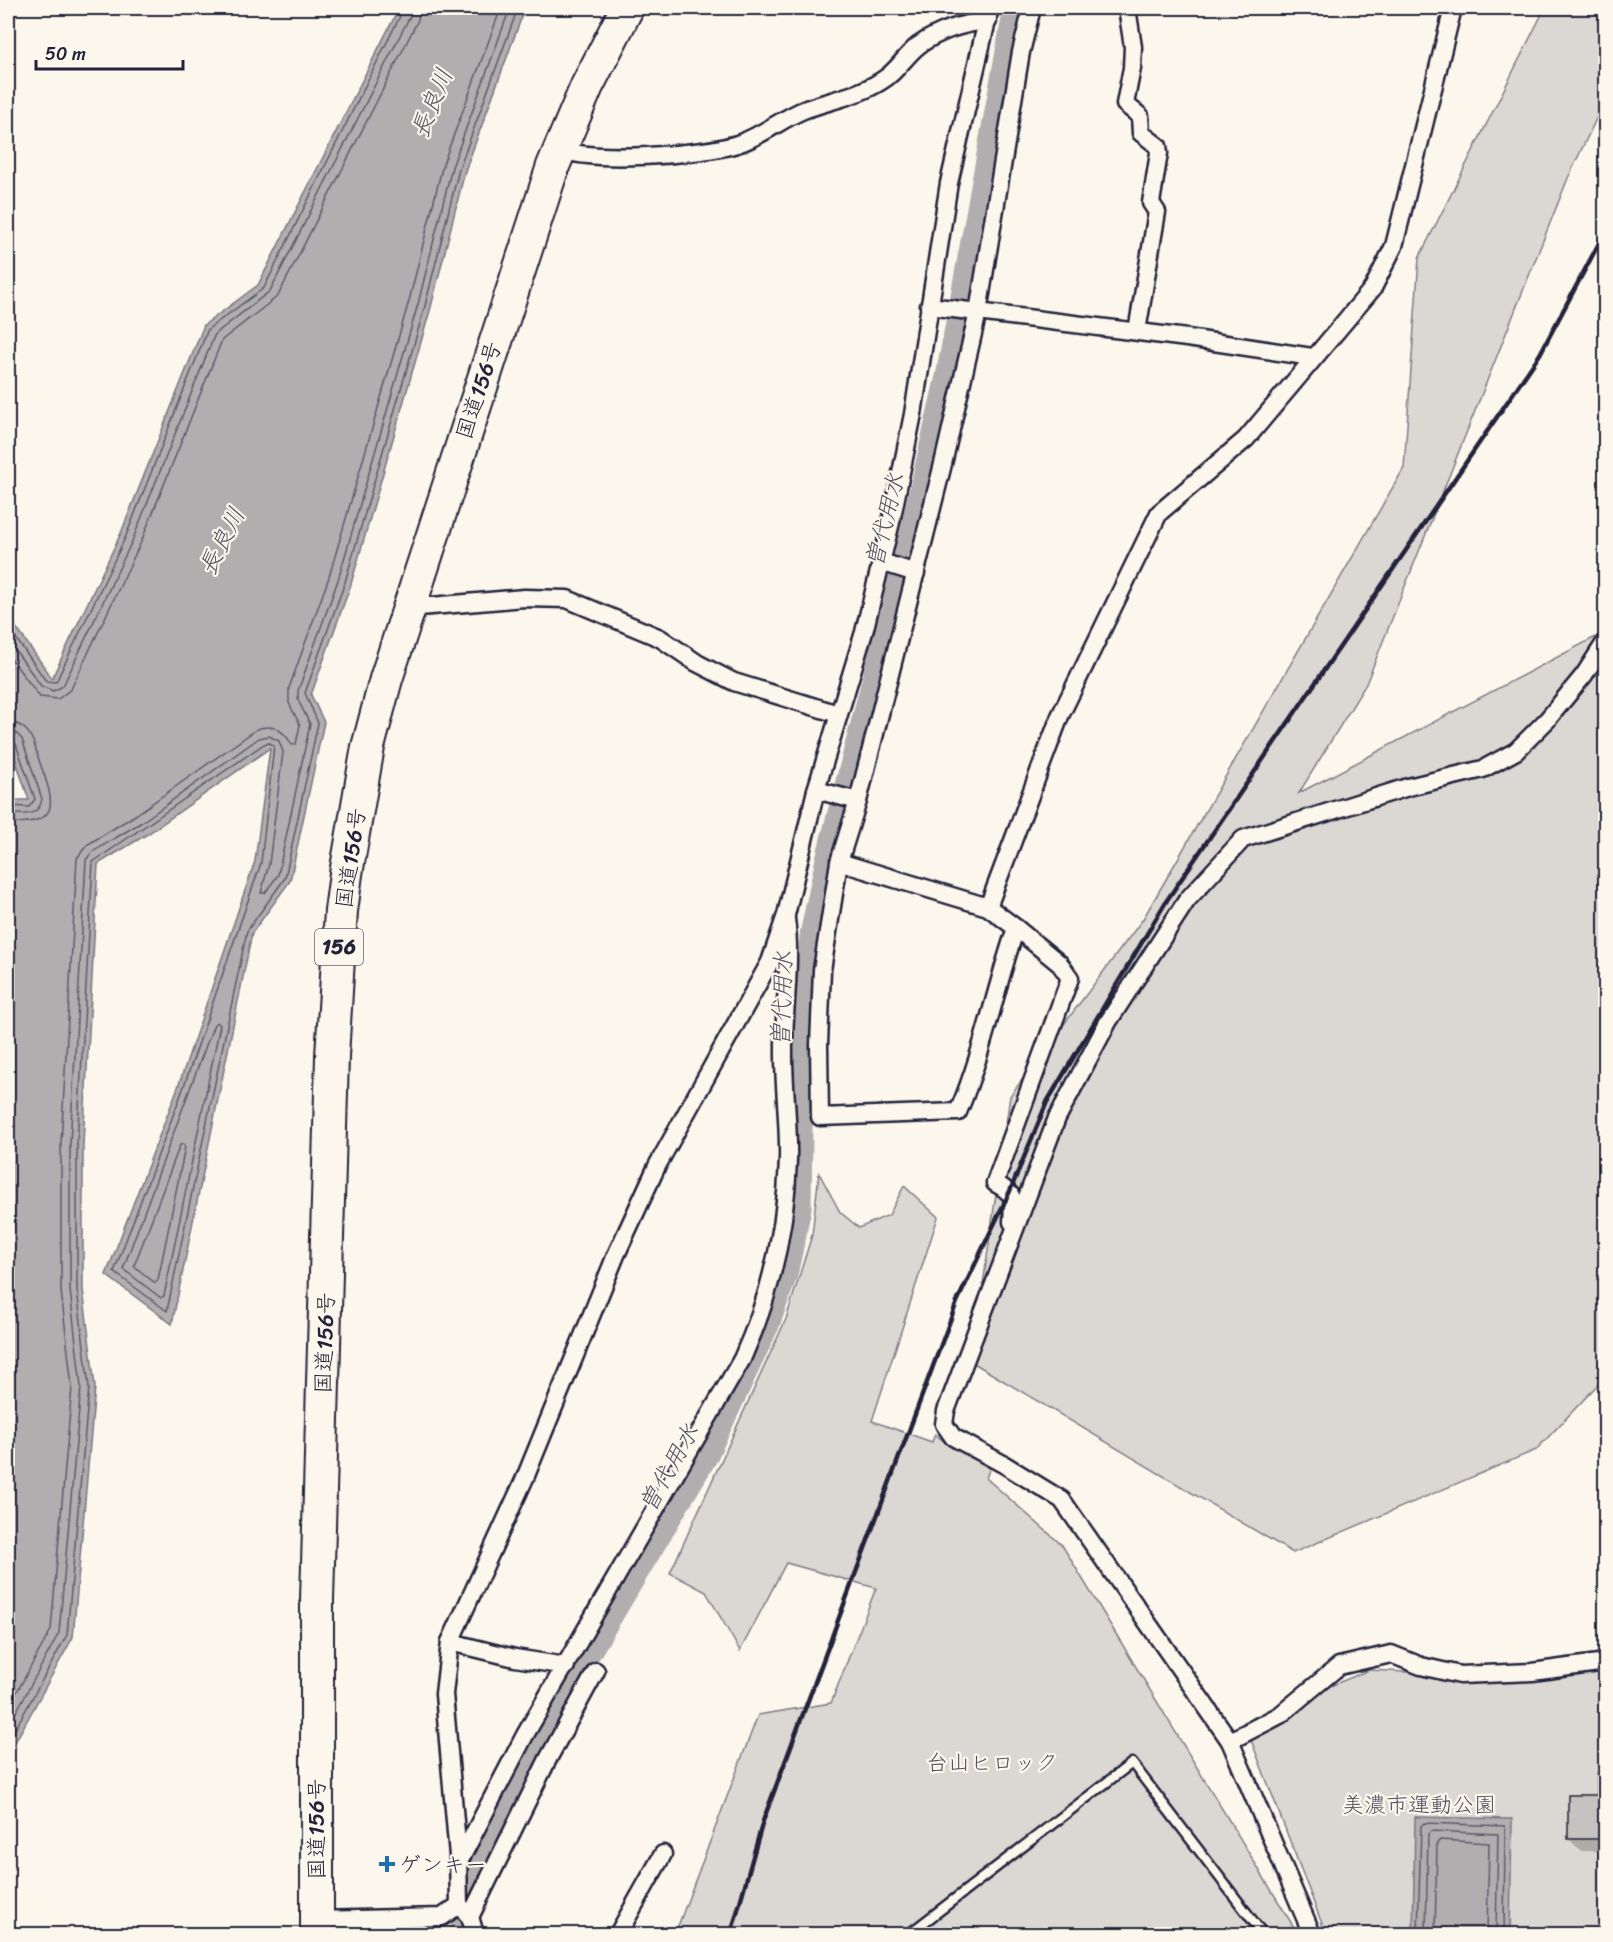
<svg xmlns="http://www.w3.org/2000/svg" width="1613" height="1942" viewBox="0 0 1613 1942" font-family="Sriracha,'Klee One',sans-serif">
	<rect width="100%" height="100%" fill="#fbf7ec"/>
	<filter id="ink" filterUnits="userSpaceOnUse"><feTurbulence type="fractalNoise" baseFrequency=".0167" numOctaves="2"/><feDisplacementMap in="SourceGraphic" scale="12" xChannelSelector="R" yChannelSelector="G"/><feConvolveMatrix kernelMatrix="1 2 1 2 8 2 1 2 1" color-interpolation-filters="sRGB"/></filter>
	<g filter="url(#ink)">
		<!-- green -->
		<g fill="#dbd8d3" stroke="#7e7d87" stroke-width="1.5">
			<polygon points="1545,8 1605,8 1605,100 1568,178 1366,684 1299,793 1605,632 1605,1377 1536,1450 1293,1553 972,1362 1010,1096 1143,919 1404,468 1419,258"/>
			<polygon points="819,1173 840,1212 859,1228 889,1215 904,1186 938,1217 872,1421 932,1442 935,1434 952,1448 992,1462 986,1478 1062,1545 1298,1934 675,1934 758,1715 831,1703 876,1588 786,1563 740,1651 706,1592 670,1573 786,1319 812,1235"/>
			<polygon points="1605,1662 1605,1934 1326,1934 1244,1722 1369,1670 1460,1675"/>
		</g>
		<!-- water -->
		<g fill="#b1aeb0" stroke="#787681" stroke-width="1.5">
			<polygon points="399,8 525,8 465,171 431,307 351,584 311,695 324,722 290,881 252,933 172,1324 106,1275 178,1087 255,861 270,748 149,833 98,864 83,1144 83,1289 95,1387 73,1637 8,1755 8,800 29,800 8,737 8,616 52,678 121,533 204,325 258,285"/>
			<polygon points="1415,1817 1512,1819 1510,1934 1413,1934"/>
		</g>
		<!-- shadow -->
		<polygon fill="#0003" points="1606,1775 1606,1851 1581,1851 1569,1839 1599,1796"/>
		<g fill="none" stroke-linecap="round" stroke-linejoin="round">
			<!-- shore -->
			<g stroke="#5b5a6a" stroke-width="1.5">
				<polyline points="8,627 46,681 56,682 126,536 208,329 264,288 404,8"/>
				<polyline points="8,640 41,686 53,691 63,686 133,539 215,334 270,291 410,16 411,8"/>
				<polyline points="8,655 40,697 58,699 71,689 141,542 222,340 278,296 418,20 420,8"/>
				<path d="M 8,722 C 14,723 20,724 25,729 C 34,737 36,752 40,763 C 55,804 61,824 8,823"/>
				<path d="M 8,731 L 16,733 L 22,739 L 42,799 C 39,818 22,814 8,814"/>
				<polyline points="8,739 16,744 35,799 29,807 8,806"/>
				<polygon points="217,1022 220,1025 164,1296 161,1298 123,1269 214,1024"/>
				<polygon points="183,1144 185,1147 158,1280 155,1283 134,1266 180,1145"/>
				<path d="M 8,1708 L 51,1630 L 72,1387 L 61,1291 L 61,1144 L 77,858 L 87,845 L 137,814 L 257,729 C 273,723 284,730 292,745 L 296,744 L 300,725 L 289,703 L 289,688 L 329,577 L 409,301 L 443,164 L 501,8"/>
				<polyline points="8,1727 59,1633 81,1387 70,1290 70,1144 86,860 92,852 142,822 259,738 269,736 279,741 283,752 269,864 261,893 265,893 278,875 310,724 298,700 298,691 338,580 418,304 452,167 510,8"/>
				<polyline points="8,1742 67,1635 89,1387 77,1290 77,1144 93,862 264,744 269,743 274,746 261,863 183,1089 114,1272 167,1311 247,931 285,878 318,723 305,693 345,582 425,306 459,169 518,8"/>
				<polyline points="1418,1934 1421,1826 1424,1823 1505,1826 1504,1934"/>
				<polyline points="1426,1934 1428,1834 1431,1831 1498,1834 1496,1934"/>
				<polyline points="1435,1934 1437,1843 1440,1840 1489,1843 1487,1934"/>
			</g>
			<!-- canal -->
			<polyline stroke="#b1aeb0" stroke-width="21" points="459,1934 475,1880 496,1825 591,1652 706,1459 769,1325 787,1275 801,1208 803,1062 810,935 826,859 906,549 946,377 1014,8"/>
		</g>
		<!-- building -->
		<polygon fill="#c6c2c0" stroke="#22223b" stroke-width="1.5" points="1597,1774 1606,1774 1606,1839 1568,1839 1568,1795 1597,1795"/>
		<g fill="none" stroke-linecap="round" stroke-linejoin="round">
			<defs>
				<polyline id="lane" points="909,1934 1132,1763 1263,1934"/>
				<g id="street">
					<polyline points="1127,8 1133,47 1132,68 1125,104 1140,116 1141,133 1158,146 1159,153 1151,203 1157,212 1137,331"/>
					<path d="M 560,149 C 591,163 703,155 737,144 C 761,137 782,118 806,109 C 834,99 863,95 887,77 C 899,68 907,54 919,45 C 939,31 964,23 988,21"/>
					<polyline points="929,306 1187,338 1312,357"/>
					<polyline points="881,562 916,573"/>
					<polyline points="408,608 524,598 567,599 660,638 697,663 734,682 838,714"/>
					<polyline points="816,790 858,801"/>
					<path d="M 839,862 L 988,907 L 1016,928 C 995,989 983,1054 958,1112 L 820,1117 L 819,1045 L 822,970 L 839,862 L 858,801 L 943,464 L 978,312 L 1021,52 L 1032,8"/>
					<polyline points="988,907 1060,716 1159,513 1246,439 1373,288 1394,246 1453,8"/>
					<path d="M 1012,1222 C 1013,1199 1017,1195 995,1183 L 1070,978 L 1060,964 L 1016,928"/>
					<polyline points="450,1642 515,1658 566,1666"/>
					<polyline points="1230,1741 1280,1715 1339,1666 1391,1654 1421,1666 1460,1675 1532,1672 1606,1662"/>
					<path d="M 458,1864 L 525,1735 L 742,1359 C 770,1297 786,1229 788,1160 C 789,1125 784,1090 784,1056 C 783,1010 792,964 786,919"/>
					<polyline points="470,1917 548,1759 596,1671"/>
					<polyline points="316,1920 442,1917 459,1905"/>
					<polyline points="475,1934 470,1917 459,1905 458,1856 444,1694 450,1642 525,1478 616,1255 657,1166 770,962 786,915 816,790 864,632 891,522 913,414 949,183 990,8"/>
					<polyline points="618,1934 663,1854"/>
					<polyline points="1312,1934 1230,1741 1062,1500 1005,1465 953,1437 944,1424 946,1411 1057,1118 1108,1022 1187,900 1243,839 1408,787 1483,769 1516,751 1547,720 1584,675 1606,641"/>
				</g>
				<polyline id="highway" points="317,1934 317,1600 332,1056 341,911 346,874 368,747 386,679 553,166 587,86 627,8"/>
			</defs>
			<!-- lane casing -->
			<use href="#lane" stroke="#22223b" stroke-width="13"/>
			<!-- street casing -->
			<use href="#street" stroke="#22223b" stroke-width="21"/>
			<!-- highway casing -->
			<use href="#highway" stroke="#22223b" stroke-width="36"/>
			<!-- lane -->
			<use href="#lane" stroke="#fbf7ec" stroke-width="8"/>
			<!-- street -->
			<use href="#street" stroke="#fbf7ec" stroke-width="16"/>
			<!-- highway -->
			<use href="#highway" stroke="#fbf7ec" stroke-width="32"/>
			<!-- rail -->
			<polyline stroke="#22223b" stroke-width="4.5" points="731,1934 763,1821 957,1302 1010,1191 1047,1102 1167,900 1540,354 1606,230"/>
		</g>
	</g>
	<!-- markers -->
	<path fill="#1f6fb2" stroke="#fbf7ec" stroke-width="2" d="M384 1855h6v6h6v6h-6v6h-6v-6h-6v-6h6z"/>
	<g text-anchor="middle" stroke-width="4.5" stroke-linejoin="round" paint-order="stroke">
		<!-- shield labels -->
		<rect fill="#fbf7ec" stroke="#636270" stroke-width="1.5" x="315" y="929" width="48" height="36" rx="4.5"/>
		<g font-size="21" font-weight="bold" fill="#22223b">
			<text x="339" y="954">156</text>
		</g>
		<!-- street labels -->
		<g font-size="22" fill="#22223b" stroke="#fbf7ec">
			<text transform="translate(478 390) rotate(-72)" y="8">国道156号</text>
			<text transform="translate(350 858) rotate(-82)" y="8">国道156号</text>
			<text transform="translate(324 1343) rotate(-88)" y="8">国道156号</text>
			<text transform="translate(316 1829) rotate(-90)" y="8">国道156号</text>
		</g>
		<!-- park labels -->
		<g font-size="22" fill="#505061" stroke="#fbf7ec">
			<text x="992" y="1770">台山ヒロック</text>
			<text x="1419" y="1812">美濃市運動公園</text>
		</g>
		<!-- poi labels -->
		<g font-size="22" fill="#22223b" stroke="#fbf7ec" text-anchor="start">
			<text x="399" y="1872">ゲンキー</text>
		</g>
		<!-- water labels -->
		<g font-size="24" font-style="italic" fill="#545364" stroke="#fbf7ec">
			<text transform="translate(432 103) rotate(-68)" y="8">長良川</text>
			<text transform="translate(885 520) rotate(-76)" y="8">曽代用水</text>
			<text transform="translate(222 541) rotate(-63)" y="8">長良川</text>
			<text transform="translate(782 999) rotate(-88)" y="8">曽代用水</text>
			<text transform="translate(669 1468) rotate(-61)" y="8">曽代用水</text>
		</g>
	</g>
	<!-- margin -->
	<rect width="1613" height="1942" fill="none" stroke="#fbf7ec" stroke-width="30"/>
	<rect x="15" y="15" width="1583" height="1912" fill="none" stroke="#22223b" stroke-width="2" filter="url(#ink)"/>
	<!-- scale -->
	<path d="M36 60v9h147v-9" fill="none" stroke="#22223b" stroke-width="3"/>
	<text x="45" y="60" font-size="18" fill="#22223b" stroke="#fbf7ec" stroke-width="4.5" paint-order="stroke">50 m</text>
</svg>
